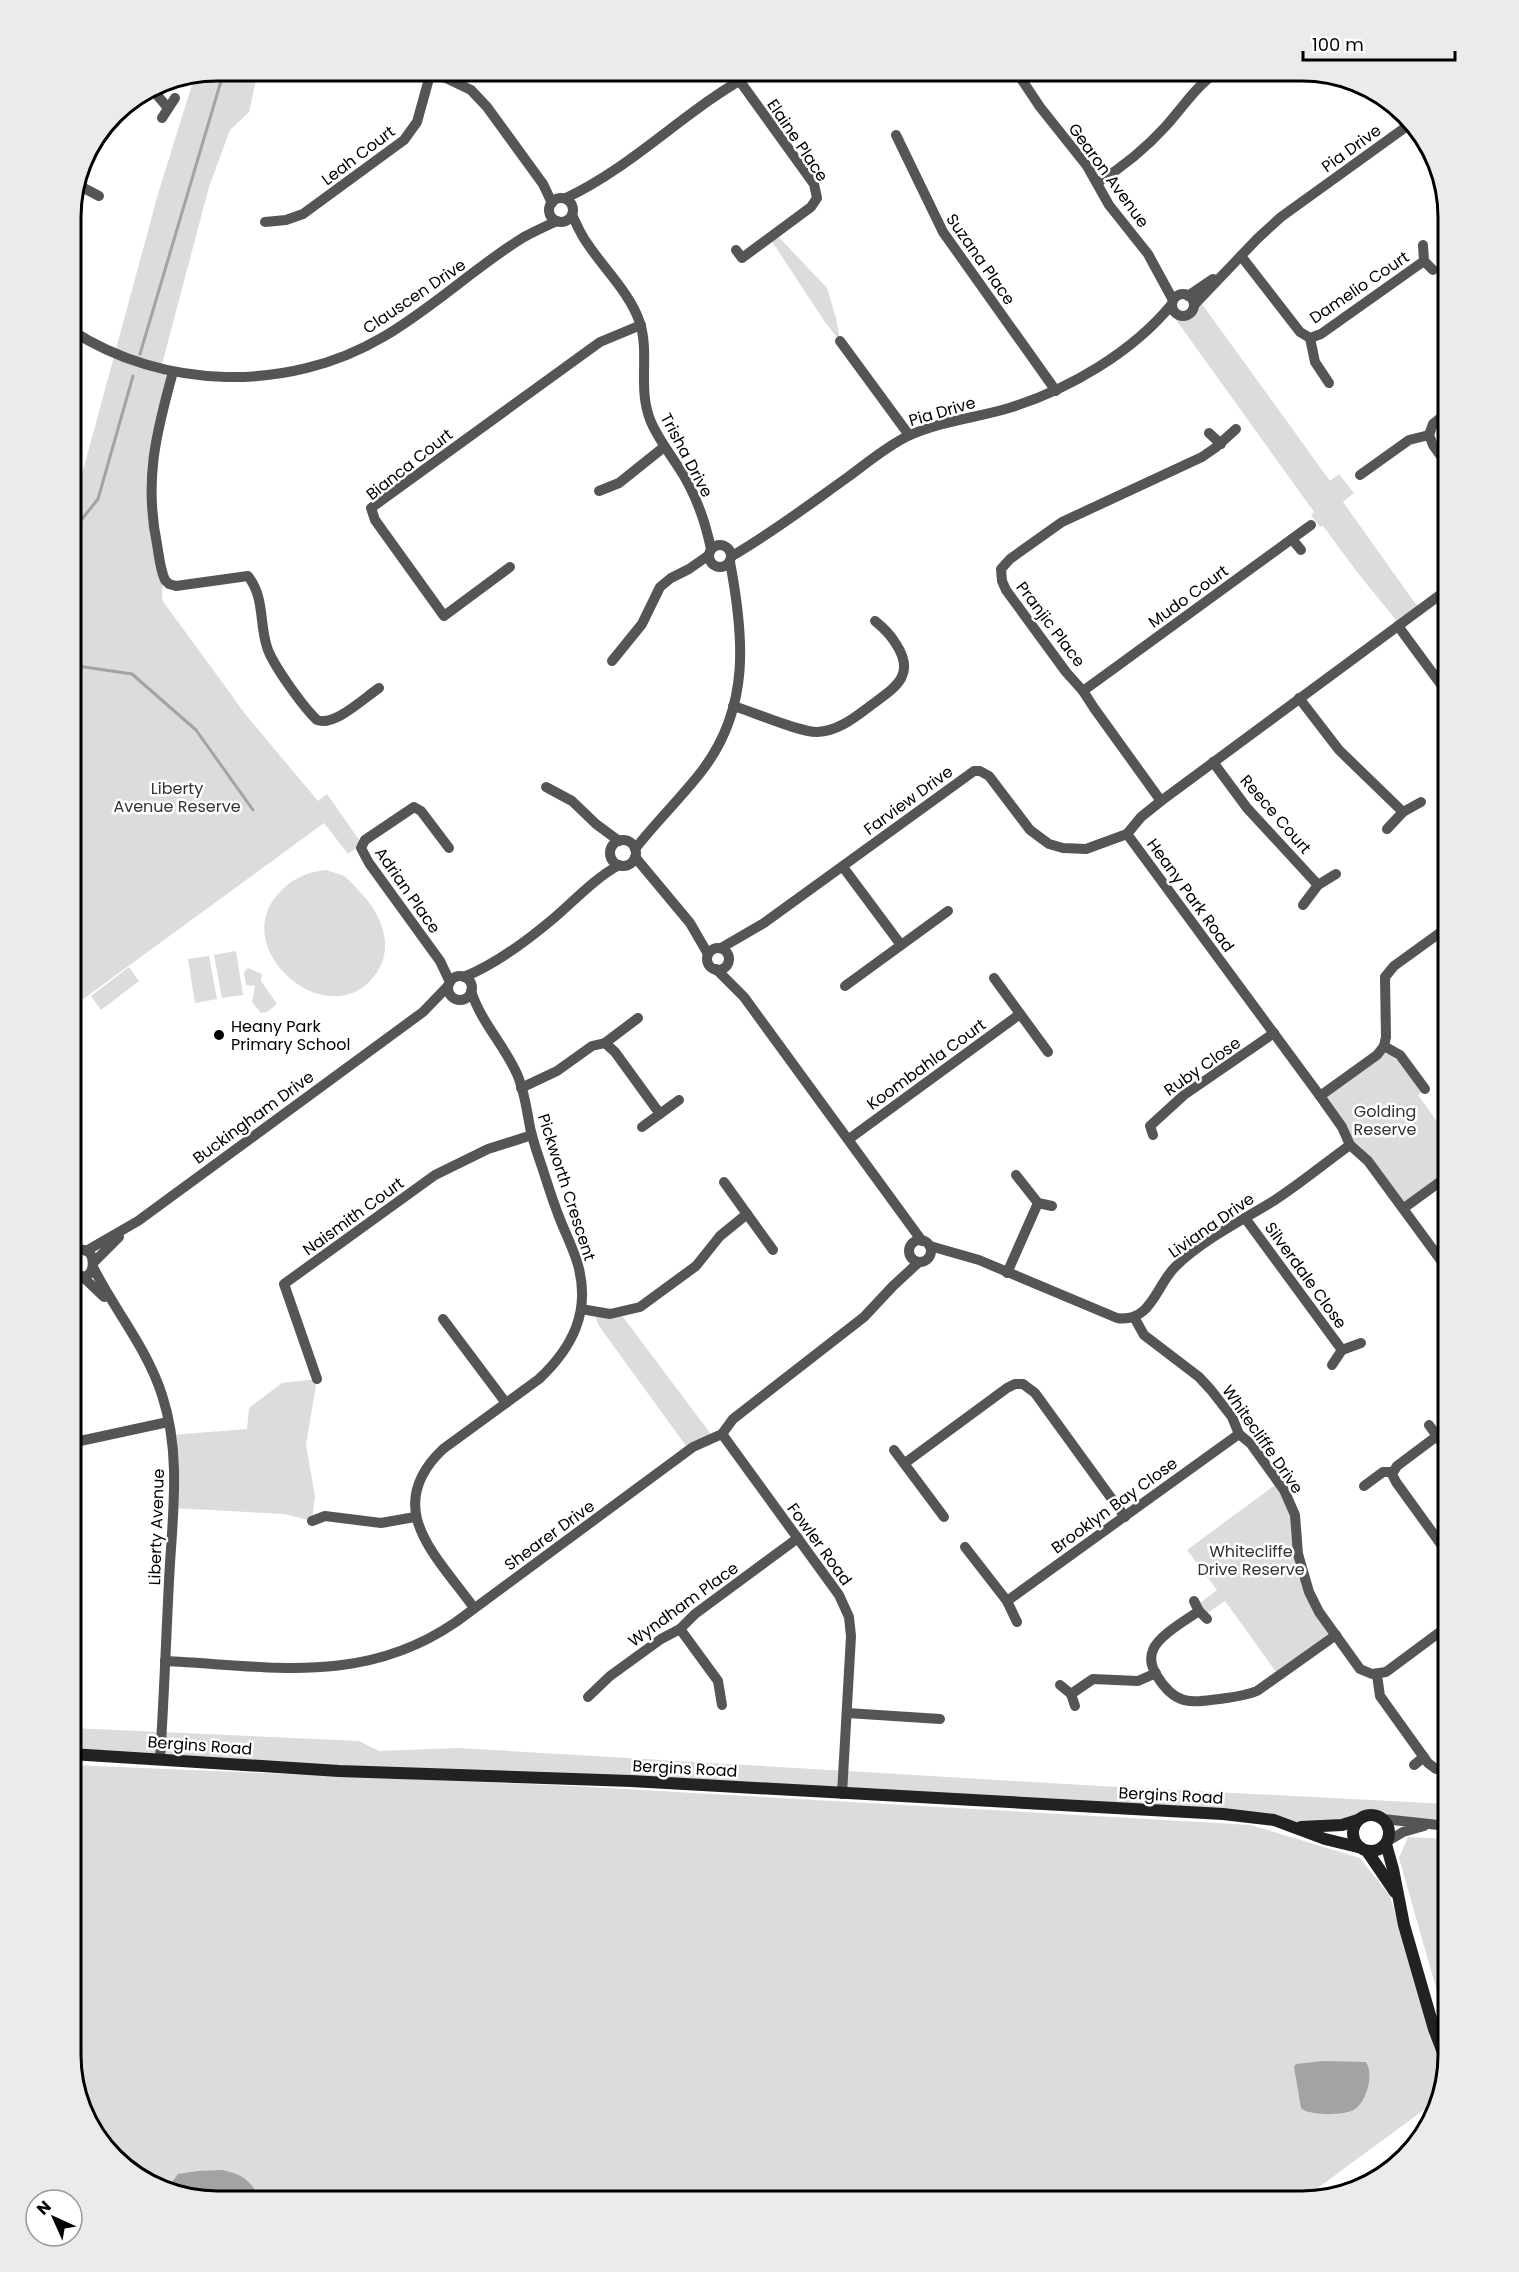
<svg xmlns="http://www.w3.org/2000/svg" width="1519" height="2272" viewBox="0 0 1519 2272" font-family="Poppins,sans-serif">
	<rect width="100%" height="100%" fill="#fff"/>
	<!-- green -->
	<g fill="#dcdcdc">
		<polygon points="217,71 258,71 249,112 230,130 209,187 161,368 173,372 151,465 163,576 162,600 246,715 318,801 327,794 362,844 348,854 324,823 71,1008 71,489 81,478 158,194 195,75"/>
		<polygon points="775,233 827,288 836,318 840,341 825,322 769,237"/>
		<polygon points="1199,300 1330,481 1339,474 1354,493 1343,502 1420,610 1400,625 1357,572 1323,526 1320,527 1311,515 1314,512 1174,317 1189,314"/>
		<path d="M 326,870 C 332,872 339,874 344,876 C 351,881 357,889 363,895 C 385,920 396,954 370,981 C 322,1031 228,947 279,893 C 293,878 306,872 326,870 Z"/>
		<polygon points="236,951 243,995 222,998 214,955"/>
		<polygon points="209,956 217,999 195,1003 188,959"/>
		<polygon points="129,967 139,981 101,1010 91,996"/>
		<polygon points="248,968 262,974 261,981 277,1004 267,1012 261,1013 252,1002 255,986 246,985 244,972"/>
		<polygon points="1384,1046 1425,1089 1418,1095 1448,1137 1448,1176 1404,1208 1320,1096"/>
		<polygon points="594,1313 620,1313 713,1437 689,1450 599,1326"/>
		<polygon points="317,1379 306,1445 315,1496 312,1521 284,1514 173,1508 171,1435 247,1429 249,1408 282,1383"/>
		<polygon points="1279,1482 1289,1497 1301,1568 1336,1635 1279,1676 1225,1601 1203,1616 1196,1606 1217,1590 1187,1550"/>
		<polygon points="71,1728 359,1741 379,1751 458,1748 1117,1787 1448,1804 1448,1820 1367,1815 1342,1825 71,1754"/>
		<polygon points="71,1765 572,1786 1251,1825 1360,1858 1390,1896 1443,2074 1436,2101 1300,2201 207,2201 143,2182 90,2128 71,2055"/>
		<polygon points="1408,1837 1448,1839 1448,2030 1399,1858"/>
		<polygon points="1421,2136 1375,2182 1348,2189"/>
	</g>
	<!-- water -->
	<g fill="#a3a3a3">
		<path d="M 1323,2061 L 1366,2062 C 1374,2074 1367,2101 1355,2109 C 1346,2116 1308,2116 1301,2108 L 1294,2067 L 1296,2064 Z"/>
		<path d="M 222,2170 C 245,2175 250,2181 262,2201 L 207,2201 L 167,2189 L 178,2174 L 198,2171 Z"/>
	</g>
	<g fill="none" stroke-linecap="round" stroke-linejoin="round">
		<!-- stream -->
		<g stroke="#a3a3a3" stroke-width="3">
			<polyline points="140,354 224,71"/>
			<polyline points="71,530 78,524 98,499 133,376"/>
			<polyline points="71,665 132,674 196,730 253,810"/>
		</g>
		<!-- minor -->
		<g stroke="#555" stroke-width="10">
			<polyline points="413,71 446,78 471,90 487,107 543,184 552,203"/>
			<polyline points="1016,71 1040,107 1087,166 1109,205 1148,254 1173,300"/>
			<polyline points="151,88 168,108"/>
			<polyline points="162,118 175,98"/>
			<polyline points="896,135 943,232 1056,391"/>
			<path d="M 1097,183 C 1123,167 1146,148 1166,126 C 1183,107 1197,85 1218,71"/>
			<polyline points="76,184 99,196"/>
			<path d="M 566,198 C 636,165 689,106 757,71"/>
			<circle cx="561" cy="210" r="12"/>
			<path d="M 572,215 C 577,225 581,235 587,243 C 604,269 630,293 640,323 C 650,355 637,389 651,422 C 658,438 668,451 677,465 C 694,490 705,520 711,549"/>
			<polyline points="265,222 286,220 303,214 404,140 417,122 430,75"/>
			<polyline points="736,250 742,258 811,207 817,198 814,184 739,80"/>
			<polyline points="1241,256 1300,332 1310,338 1321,334 1424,261 1423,245"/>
			<polyline points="1424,261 1433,270"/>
			<circle cx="1183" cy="305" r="11"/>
			<polyline points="1188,296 1213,279"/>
			<polyline points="1194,305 1257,239 1281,217 1410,124"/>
			<path d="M 71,330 C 163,390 288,393 383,337 C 433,308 475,267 524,237 C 535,231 546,226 557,221"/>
			<polyline points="1310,338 1315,362 1329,383"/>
			<polyline points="840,341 909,435"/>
			<path d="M 173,372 C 156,433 144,481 157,544 C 159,556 160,569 165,580 L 169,584 L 176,586 L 248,576 C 265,598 259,623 267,647 C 272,664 304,708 317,720 C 334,727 364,698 379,688"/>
			<polyline points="1209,433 1221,444"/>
			<polyline points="1448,466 1433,445 1429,435 1433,424 1448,412"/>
			<polyline points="1360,475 1409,440 1429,435"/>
			<polyline points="599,491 619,483 664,447"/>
			<polyline points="1292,539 1301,550"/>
			<circle cx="720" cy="556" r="11"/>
			<path d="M 732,556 C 772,533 810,504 848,477 C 867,463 887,446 908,436 C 940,421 976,418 1009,408 C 1068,390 1133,352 1172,304"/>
			<polyline points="510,567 444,616 375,520 371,508 600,342 641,325"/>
			<polyline points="1398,626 1448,694"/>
			<polyline points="612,661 642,624 660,587 671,578 689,569 709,555"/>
			<polyline points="1083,691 1311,525"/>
			<polyline points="1299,698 1339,750 1403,812"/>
			<path d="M 733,706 C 754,712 798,732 817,732 C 838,731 854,718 870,706 C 894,688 917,676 896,644 C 890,634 884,628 875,621"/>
			<polyline points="1213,762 1247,808 1318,885"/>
			<polyline points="546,787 572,801 596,824 619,841"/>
			<polyline points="1161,801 1094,708 1083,691 1066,672 1006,590 1002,581 1001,569 1010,559 1062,522 1202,457 1215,448 1236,429"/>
			<polyline points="1387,829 1403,812 1421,802"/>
			<polyline points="1127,834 1320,1096 1342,1127 1350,1145 1368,1161 1448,1270"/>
			<circle cx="623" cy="853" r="13"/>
			<polyline points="449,848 421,811 414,807 365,840 361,848 369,863 440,961 450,982"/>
			<path d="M 635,849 C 656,822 680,799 701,772 C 751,708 744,636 730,562"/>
			<polyline points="635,857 690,923 708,954"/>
			<polyline points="843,867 901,945"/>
			<polyline points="1303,905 1318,885 1336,874"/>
			<polyline points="721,948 764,923 974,771 980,771 989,776 1030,830 1049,844 1063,848 1086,849 1127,834 1141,817 1161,801 1448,589"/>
			<circle cx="718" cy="959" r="11"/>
			<polyline points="716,969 744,997 922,1241"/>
			<circle cx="460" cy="988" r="12"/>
			<path d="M 464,977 C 496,964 528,940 554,918 C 576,899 594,879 619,865"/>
			<polyline points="994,978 1048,1052"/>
			<polyline points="845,986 948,911"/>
			<path d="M 471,991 C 481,1022 504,1045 517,1074 C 525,1092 527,1113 531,1132 C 534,1144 538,1155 542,1167 C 547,1182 552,1199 558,1214 C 564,1231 573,1247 578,1265 C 591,1312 572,1348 539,1379 L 443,1449 C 381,1508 436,1555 474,1608"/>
			<polyline points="605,1043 615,1052 660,1114"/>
			<polyline points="1384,1046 1400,1055 1425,1089"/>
			<polyline points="521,1088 557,1071 592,1046 605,1043 638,1018"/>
			<polyline points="1320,1096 1377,1055 1384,1046 1386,1037 1385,977 1394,966 1448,927"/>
			<polyline points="642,1127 679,1100"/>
			<polyline points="1153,1135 1150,1126 1184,1095 1274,1033"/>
			<polyline points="849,1139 1020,1014"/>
			<polyline points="1016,1175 1038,1203 1052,1206"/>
			<polyline points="1404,1208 1448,1176"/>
			<polyline points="747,1214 773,1250"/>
			<polyline points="1245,1218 1342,1350"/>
			<circle cx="920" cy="1251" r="11"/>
			<path d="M 930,1246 L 979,1260 L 1117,1318 C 1151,1323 1156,1286 1175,1267 C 1202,1240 1243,1220 1275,1200 C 1301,1183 1325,1163 1350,1145"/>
			<polyline points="86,1251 138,1221 423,1012 448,986"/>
			<polyline points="94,1262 119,1237"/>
			<path d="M 93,1267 C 115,1311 147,1348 162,1395 C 182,1455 172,1519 169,1581 C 166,1640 164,1699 160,1759"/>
			<path d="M 71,1272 C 100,1294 100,1232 71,1255"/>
			<polyline points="1007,1273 1038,1203"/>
			<polyline points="82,1276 104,1297"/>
			<polyline points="581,1309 610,1314 640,1307 696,1266 720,1236 747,1214 724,1182"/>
			<polyline points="1134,1317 1144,1335 1199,1377 1211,1390 1232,1417 1239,1434 1251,1444 1284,1490 1295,1515 1298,1554 1309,1592 1319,1612 1360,1669 1372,1674 1386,1672 1448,1626"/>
			<polyline points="443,1319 506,1403"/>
			<polyline points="1332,1365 1342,1350 1361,1343"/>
			<polyline points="317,1379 284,1284 435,1175 488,1149 532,1135"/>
			<polyline points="1429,1425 1437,1436"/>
			<polyline points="722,1434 839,1595 849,1617 851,1636 842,1794"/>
			<polyline points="71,1443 168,1422"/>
			<polyline points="1444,1446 1437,1436 1397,1466 1392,1474 1396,1482 1448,1554"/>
			<polyline points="894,1450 944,1517"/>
			<polyline points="905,1463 1007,1388 1015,1384 1023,1384 1035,1393 1125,1517"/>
			<polyline points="1364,1486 1383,1472 1392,1472"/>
			<polyline points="312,1521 325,1516 381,1523 415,1517"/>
			<polyline points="965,1547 1007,1601 1017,1622"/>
			<polyline points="1007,1601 1239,1434"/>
			<polyline points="1194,1601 1199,1611 1207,1619"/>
			<path d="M 1199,1611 C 1186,1620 1158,1636 1153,1650 C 1149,1659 1152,1668 1157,1676 C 1175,1705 1189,1703 1220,1699 C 1233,1697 1245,1696 1257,1691 L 1336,1635"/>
			<polyline points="680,1629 718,1681 722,1705"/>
			<path d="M 165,1661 C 271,1666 363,1686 456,1622 L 693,1447 L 722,1434 L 733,1419 L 864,1317 L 893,1286 L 919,1262"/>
			<polyline points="1377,1675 1380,1696 1428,1763 1436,1769"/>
			<polyline points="1060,1685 1071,1694 1075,1706"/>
			<polyline points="1071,1694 1093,1679 1138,1681 1156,1673"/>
			<polyline points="588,1697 610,1676 661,1639 680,1629 695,1614 798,1538"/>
			<polyline points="847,1713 940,1719"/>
			<polyline points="1414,1765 1424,1757"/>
			<polyline points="1383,1819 1448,1826"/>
			<polyline points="1388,1841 1403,1832 1424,1826"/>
		</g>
		<!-- secondary -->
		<g stroke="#222" stroke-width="12">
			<polyline points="71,1754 339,1771 631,1781 1223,1814 1274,1820 1325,1839 1358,1847"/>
			<circle cx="1371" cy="1833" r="18"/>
			<polyline points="1301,1827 1342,1825 1358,1820"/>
			<polyline points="1386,1844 1393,1869 1404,1925 1434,2029 1447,2063"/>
			<polyline points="1367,1851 1395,1892"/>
		</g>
	</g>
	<!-- markers -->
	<circle fill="#000" stroke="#fff" stroke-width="2" cx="219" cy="1035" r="6"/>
	<g text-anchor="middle" stroke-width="5" stroke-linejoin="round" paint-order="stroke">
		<!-- street labels -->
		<g font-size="16" fill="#000" stroke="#fff">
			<text transform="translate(798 140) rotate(56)" y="6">Elaine Place</text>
			<text transform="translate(1351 148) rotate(-36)" y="6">Pia Drive</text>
			<text transform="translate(358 155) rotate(-37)" y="6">Leah Court</text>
			<text transform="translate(1109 175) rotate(54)" y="6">Gearon Avenue</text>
			<text transform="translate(981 259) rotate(55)" y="6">Suzana Place</text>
			<text transform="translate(1359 287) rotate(-34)" y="6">Damelio Court</text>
			<text transform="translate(414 296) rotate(-34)" y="6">Clauscen Drive</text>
			<text transform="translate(942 411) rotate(-16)" y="6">Pia Drive</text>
			<text transform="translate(687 455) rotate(62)" y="6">Trisha Drive</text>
			<text transform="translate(409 464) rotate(-38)" y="6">Bianca Court</text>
			<text transform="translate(1188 596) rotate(-36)" y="6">Mudo Court</text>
			<text transform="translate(1051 624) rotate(53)" y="6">Pranjic Place</text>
			<text transform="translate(908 800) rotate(-36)" y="6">Farview Drive</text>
			<text transform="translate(1276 814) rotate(49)" y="6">Reece Court</text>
			<text transform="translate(408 890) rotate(55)" y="6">Adrian Place</text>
			<text transform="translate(1191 895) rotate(54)" y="6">Heany Park Road</text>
			<text transform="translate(926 1064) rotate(-36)" y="6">Koombahla Court</text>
			<text transform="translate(1202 1066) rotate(-35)" y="6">Ruby Close</text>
			<text transform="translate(253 1117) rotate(-36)" y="6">Buckingham Drive</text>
			<text transform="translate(567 1187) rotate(72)" y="6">Pickworth Crescent</text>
			<text transform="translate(353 1216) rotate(-36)" y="6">Naismith Court</text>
			<text transform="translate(1211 1225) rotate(-35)" y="6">Liviana Drive</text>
			<text transform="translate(1306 1275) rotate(54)" y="6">Silverdale Close</text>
			<text transform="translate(1263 1439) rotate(55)" y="6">Whitecliffe Drive</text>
			<text transform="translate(1114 1505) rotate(-36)" y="6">Brooklyn Bay Close</text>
			<text transform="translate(156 1527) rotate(-88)" y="6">Liberty Avenue</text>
			<text transform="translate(549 1535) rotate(-36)" y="6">Shearer Drive</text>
			<text transform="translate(820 1544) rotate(54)" y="6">Fowler Road</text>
			<text transform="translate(683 1604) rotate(-36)" y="6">Wyndham Place</text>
			<text transform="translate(200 1745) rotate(4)" y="6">Bergins Road</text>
			<text transform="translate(685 1768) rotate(3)" y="6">Bergins Road</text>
			<text transform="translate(1171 1795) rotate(3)" y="6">Bergins Road</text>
		</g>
		<!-- park labels -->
		<g font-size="16" fill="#333" stroke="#fff">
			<text x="177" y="794">Liberty<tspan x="177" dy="18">Avenue Reserve</tspan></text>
			<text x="1385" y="1117">Golding<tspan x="1385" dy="18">Reserve</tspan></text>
			<text x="1251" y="1557">Whitecliffe<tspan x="1251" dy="18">Drive Reserve</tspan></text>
		</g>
		<!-- poi labels -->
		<g font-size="16" fill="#000" stroke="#fff" text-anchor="start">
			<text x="231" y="1032">Heany Park<tspan x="231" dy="18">Primary School</tspan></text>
		</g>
	</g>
	<!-- crop -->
	<path d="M0 0H1519V2272H0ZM217 81H1302A136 136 0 0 1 1438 217V2055A136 136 0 0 1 1302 2191H217A136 136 0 0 1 81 2055V217A136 136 0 0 1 217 81Z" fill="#ebebeb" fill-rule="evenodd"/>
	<path fill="none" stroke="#000" stroke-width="3" d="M217 81H1302A136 136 0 0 1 1438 217V2055A136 136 0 0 1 1302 2191H217A136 136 0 0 1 81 2055V217A136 136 0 0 1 217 81Z"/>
	<!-- north arrow -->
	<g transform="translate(54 2218) rotate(315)"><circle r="28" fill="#ffffff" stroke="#999999" stroke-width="1.5"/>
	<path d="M0-4.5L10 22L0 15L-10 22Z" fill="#000000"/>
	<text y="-9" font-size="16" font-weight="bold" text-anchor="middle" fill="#000000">N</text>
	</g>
	<!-- scale -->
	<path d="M1303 51v9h152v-9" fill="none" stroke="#000000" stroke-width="3"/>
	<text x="1312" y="51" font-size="18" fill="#000000" stroke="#ffffff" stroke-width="4.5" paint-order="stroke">100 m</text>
</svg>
